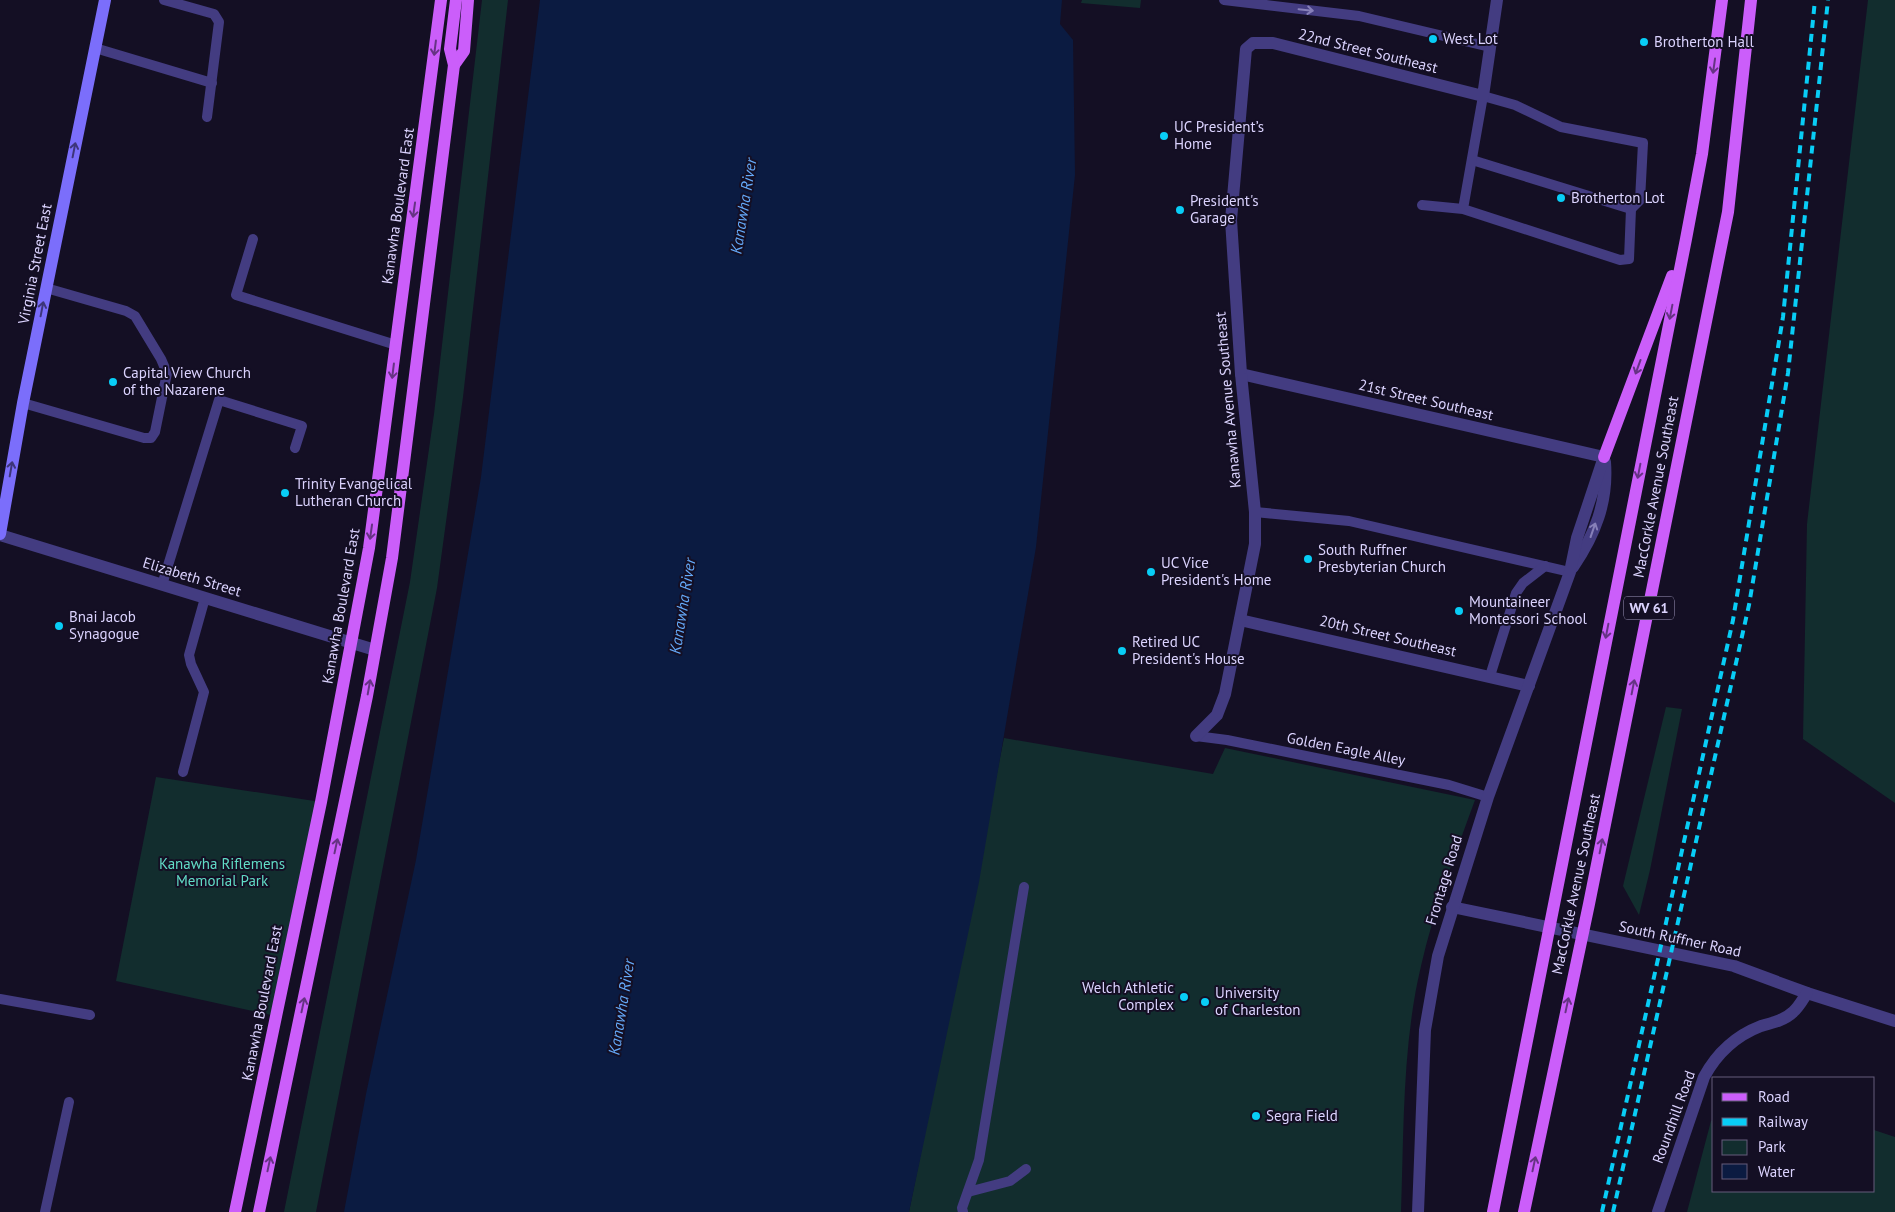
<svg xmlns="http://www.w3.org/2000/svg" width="1895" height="1212" viewBox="0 0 1895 1212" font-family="'PT Sans',sans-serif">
	<rect width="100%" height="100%" fill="#140f24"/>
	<!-- green -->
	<g fill="#122d2e">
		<polygon points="482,0 508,0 463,397 437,588 316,1212 284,1212 410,582 434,414"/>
		<polygon points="1082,0 1141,0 1140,8 1081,3"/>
		<polygon points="1868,0 1895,0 1895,803 1803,739 1807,524"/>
		<polygon points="1666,707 1682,709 1650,870 1639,915 1623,886"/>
		<path d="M 1004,738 L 1213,774 L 1225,748 L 1475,800 C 1455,855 1434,909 1421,966 C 1402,1046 1404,1131 1401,1212 L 909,1212 Z"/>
		<polygon points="156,777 321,802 276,1016 116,981"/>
		<polygon points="1714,1119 1714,1191 1874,1191 1874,1130 1895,1137 1895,1212 1687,1212 1711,1121"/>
	</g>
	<!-- water -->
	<polygon fill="#0b1b41" points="540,0 1062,0 1060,24 1073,40 1075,175 1036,547 979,882 909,1212 344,1212 366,1094 416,860 481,477"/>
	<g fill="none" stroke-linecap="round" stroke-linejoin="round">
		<!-- service -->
		<g stroke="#433c81" stroke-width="10">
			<polyline points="164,0 214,14 219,22 207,117"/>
			<polyline points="1224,0 1359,16 1490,47"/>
			<polyline points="95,48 212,83"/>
			<polyline points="1472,160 1631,209"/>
			<polyline points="1422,205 1463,209 1620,260 1629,259 1631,209 1640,200 1643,143 1561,127 1515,105 1483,96 1463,209"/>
			<polyline points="253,239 236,295 396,345"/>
			<polyline points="23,403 144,438 151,438 155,432 167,373 161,359 135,316 126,311 46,288"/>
			<polyline points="1255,512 1349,521 1570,572"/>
			<polyline points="162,585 219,400 302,426 295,448"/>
			<polyline points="1490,676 1516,593 1523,583 1545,566"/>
			<polyline points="1196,736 1227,740 1449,785 1488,797"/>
			<polyline points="183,772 204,692 191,664 189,655 205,598"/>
			<polyline points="0,999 90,1015"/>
			<polyline points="968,1192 1010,1181 1026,1169"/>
			<polyline points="45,1212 69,1102"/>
			<polyline points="963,1212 962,1208 979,1160 1024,887"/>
		</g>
		<!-- minor -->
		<g stroke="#433c81" stroke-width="12">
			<polyline points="1241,374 1604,457"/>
			<polyline points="0,535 375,650"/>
			<path d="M 1573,567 C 1595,535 1608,502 1605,462"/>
			<polyline points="1240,620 1529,686"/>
			<polyline points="1196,736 1217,715 1225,694 1255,544 1255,512 1241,374 1231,220 1246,49 1253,43 1273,43 1483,96 1497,0"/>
			<polyline points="1452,907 1734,966 1807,993 1895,1021"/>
			<polyline points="1418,1212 1425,1030 1438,956 1488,797 1570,572 1577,538 1604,457"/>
			<path d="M 1658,1212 L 1704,1077 C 1717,1053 1735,1036 1761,1026 C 1772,1023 1785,1020 1793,1012 C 1799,1007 1803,999 1807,993"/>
		</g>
		<!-- secondary -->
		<polyline stroke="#7b6efb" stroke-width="12" points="0,534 23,403 105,0"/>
		<!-- primary -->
		<g stroke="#cb5efa" stroke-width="12">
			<polyline points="454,65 464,51 468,0"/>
			<polyline points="1604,457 1672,276"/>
			<polyline points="235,1212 321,802 369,548 441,0"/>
			<polyline points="259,1212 367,696 392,558 454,65 450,49 456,0"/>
			<polyline points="1493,1212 1686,239 1702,154 1722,0"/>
			<polyline points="1524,1212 1589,904 1728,212 1751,0"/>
		</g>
		<!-- rail -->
		<g stroke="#08cdf6" stroke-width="4" stroke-dasharray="8 6" stroke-linecap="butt">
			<polyline points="1602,1212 1733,620 1783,317 1815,0"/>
			<polyline points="1613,1212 1749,605 1788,373 1828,0"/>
		</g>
	</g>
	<!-- one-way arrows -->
	<defs><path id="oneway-shaft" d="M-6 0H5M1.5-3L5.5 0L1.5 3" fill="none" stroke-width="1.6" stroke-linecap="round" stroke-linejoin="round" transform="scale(1.25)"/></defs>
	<g stroke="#8780b9">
		<use href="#oneway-shaft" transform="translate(1306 10) rotate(6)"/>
		<use href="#oneway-shaft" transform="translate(1593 530) rotate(-71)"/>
	</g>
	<g stroke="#663384">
		<use href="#oneway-shaft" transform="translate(435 48) rotate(97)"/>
		<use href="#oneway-shaft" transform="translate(1714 66) rotate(98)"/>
		<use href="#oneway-shaft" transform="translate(414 210) rotate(98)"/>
		<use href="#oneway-shaft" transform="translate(1671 312) rotate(101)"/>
		<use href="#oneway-shaft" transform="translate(1638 367) rotate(110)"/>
		<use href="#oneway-shaft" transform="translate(393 371) rotate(97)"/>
		<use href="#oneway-shaft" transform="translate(1639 471) rotate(101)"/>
		<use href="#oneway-shaft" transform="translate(371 532) rotate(98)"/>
		<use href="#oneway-shaft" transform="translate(1607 631) rotate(101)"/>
		<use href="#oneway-shaft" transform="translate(369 687) rotate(-80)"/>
		<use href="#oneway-shaft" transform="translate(1633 687) rotate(-79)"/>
		<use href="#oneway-shaft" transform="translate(336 846) rotate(-78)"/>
		<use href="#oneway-shaft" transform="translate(1601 846) rotate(-79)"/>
		<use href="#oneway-shaft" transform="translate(303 1005) rotate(-78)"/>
		<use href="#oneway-shaft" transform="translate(1567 1005) rotate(-78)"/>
		<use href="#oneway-shaft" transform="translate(269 1164) rotate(-78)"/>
		<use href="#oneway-shaft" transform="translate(1534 1164) rotate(-78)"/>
	</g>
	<g stroke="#3d357a">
		<use href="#oneway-shaft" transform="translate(74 150) rotate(-79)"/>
		<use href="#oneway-shaft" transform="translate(42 309) rotate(-79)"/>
		<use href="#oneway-shaft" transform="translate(11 469) rotate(-80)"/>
	</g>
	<!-- markers -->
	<g fill="#08cdf6" stroke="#140f24" stroke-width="2">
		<circle cx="1433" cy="39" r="5"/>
		<circle cx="1644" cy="42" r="5"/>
		<circle cx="1164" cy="136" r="5"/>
		<circle cx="1561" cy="198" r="5"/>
		<circle cx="1180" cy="210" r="5"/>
		<circle cx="113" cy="382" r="5"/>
		<circle cx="285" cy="493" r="5"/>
		<circle cx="1308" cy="559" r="5"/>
		<circle cx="1151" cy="572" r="5"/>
		<circle cx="1459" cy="611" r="5"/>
		<circle cx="59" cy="626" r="5"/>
		<circle cx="1122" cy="651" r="5"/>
		<circle cx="1184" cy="997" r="5"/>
		<circle cx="1205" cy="1002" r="5"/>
		<circle cx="1256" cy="1116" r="5"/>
	</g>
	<g text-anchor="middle" stroke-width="4" stroke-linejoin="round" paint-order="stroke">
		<!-- shield labels -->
		<rect fill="#140f24" stroke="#9f98bd" stroke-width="1" x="1624" y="596.5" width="50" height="23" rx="4"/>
		<g font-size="14" font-weight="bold" fill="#dbd3fe">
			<text x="1649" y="613">WV 61</text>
		</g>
		<!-- poi labels -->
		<g font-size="15" fill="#dbd3fe" stroke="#140f24" text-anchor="start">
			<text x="1443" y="44">West Lot</text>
			<text x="1654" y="47">Brotherton Hall</text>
			<text x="1174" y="132">UC President’s<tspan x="1174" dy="17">Home</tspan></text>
			<text x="1571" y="203">Brotherton Lot</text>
			<text x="1190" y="206">President's<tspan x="1190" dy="17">Garage</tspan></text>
			<text x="123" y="378">Capital View Church<tspan x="123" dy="17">of the Nazarene</tspan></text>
			<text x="295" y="489">Trinity Evangelical<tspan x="295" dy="17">Lutheran Church</tspan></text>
			<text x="1318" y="555">South Ruffner<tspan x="1318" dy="17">Presbyterian Church</tspan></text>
			<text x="1161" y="568">UC Vice<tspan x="1161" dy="17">President's Home</tspan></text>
			<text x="1469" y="607">Mountaineer<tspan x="1469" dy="17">Montessori School</tspan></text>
			<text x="69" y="622">Bnai Jacob<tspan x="69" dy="17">Synagogue</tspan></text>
			<text x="1132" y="647">Retired UC<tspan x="1132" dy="17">President's House</tspan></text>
			<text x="1174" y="993" text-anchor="end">Welch Athletic<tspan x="1174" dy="17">Complex</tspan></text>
			<text x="1215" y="998">University<tspan x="1215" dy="17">of Charleston</tspan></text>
			<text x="1266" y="1121">Segra Field</text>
		</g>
		<!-- street labels -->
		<g font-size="15" fill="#dbd3fe" stroke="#140f24">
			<text transform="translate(1368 51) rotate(14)" y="5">22nd Street Southeast</text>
			<text transform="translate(398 206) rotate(-82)" y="5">Kanawha Boulevard East</text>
			<text transform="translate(35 264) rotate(-79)" y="5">Virginia Street East</text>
			<text transform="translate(1228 400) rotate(-95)" y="5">Kanawha Avenue Southeast</text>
			<text transform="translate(1426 400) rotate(13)" y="5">21st Street Southeast</text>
			<text transform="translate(1656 487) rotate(-79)" y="5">MacCorkle Avenue Southeast</text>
			<text transform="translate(192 577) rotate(17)" y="5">Elizabeth Street</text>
			<text transform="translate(341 606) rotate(-80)" y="5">Kanawha Boulevard East</text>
			<text transform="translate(1388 636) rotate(13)" y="5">20th Street Southeast</text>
			<text transform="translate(1346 749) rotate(11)" y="5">Golden Eagle Alley</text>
			<text transform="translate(1444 880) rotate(-73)" y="5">Frontage Road</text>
			<text transform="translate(1576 884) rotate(-78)" y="5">MacCorkle Avenue Southeast</text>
			<text transform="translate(1680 939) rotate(12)" y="5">South Ruffner Road</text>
			<text transform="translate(262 1003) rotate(-79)" y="5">Kanawha Boulevard East</text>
			<text transform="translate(1674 1117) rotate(-70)" y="5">Roundhill Road</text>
		</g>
		<!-- park labels -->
		<g font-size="15" fill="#61dcc6" stroke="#140f24">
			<text x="222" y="869">Kanawha Riflemens<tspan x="222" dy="17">Memorial Park</tspan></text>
		</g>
		<!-- water labels -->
		<g font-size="16" font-style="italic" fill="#65aafa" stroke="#140f24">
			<text transform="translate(743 206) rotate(-81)" y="6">Kanawha River</text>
			<text transform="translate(682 606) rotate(-81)" y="6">Kanawha River</text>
			<text transform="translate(621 1007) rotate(-81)" y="6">Kanawha River</text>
		</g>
	</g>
	<!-- legend -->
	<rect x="1712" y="1077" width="162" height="115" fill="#140f24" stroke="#645d7b"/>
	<rect x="1722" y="1093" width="25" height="8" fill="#cb5efa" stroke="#645d7b"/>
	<text x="1758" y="1102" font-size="15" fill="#dbd3fe">Road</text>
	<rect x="1722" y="1118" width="25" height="8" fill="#08cdf6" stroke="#645d7b"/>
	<text x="1758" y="1127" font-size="15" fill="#dbd3fe">Railway</text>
	<rect x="1722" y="1140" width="25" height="15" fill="#122d2e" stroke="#645d7b"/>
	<text x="1758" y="1152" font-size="15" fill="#dbd3fe">Park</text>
	<rect x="1722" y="1164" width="25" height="15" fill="#0b1b41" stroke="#645d7b"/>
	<text x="1758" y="1177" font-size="15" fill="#dbd3fe">Water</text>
</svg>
